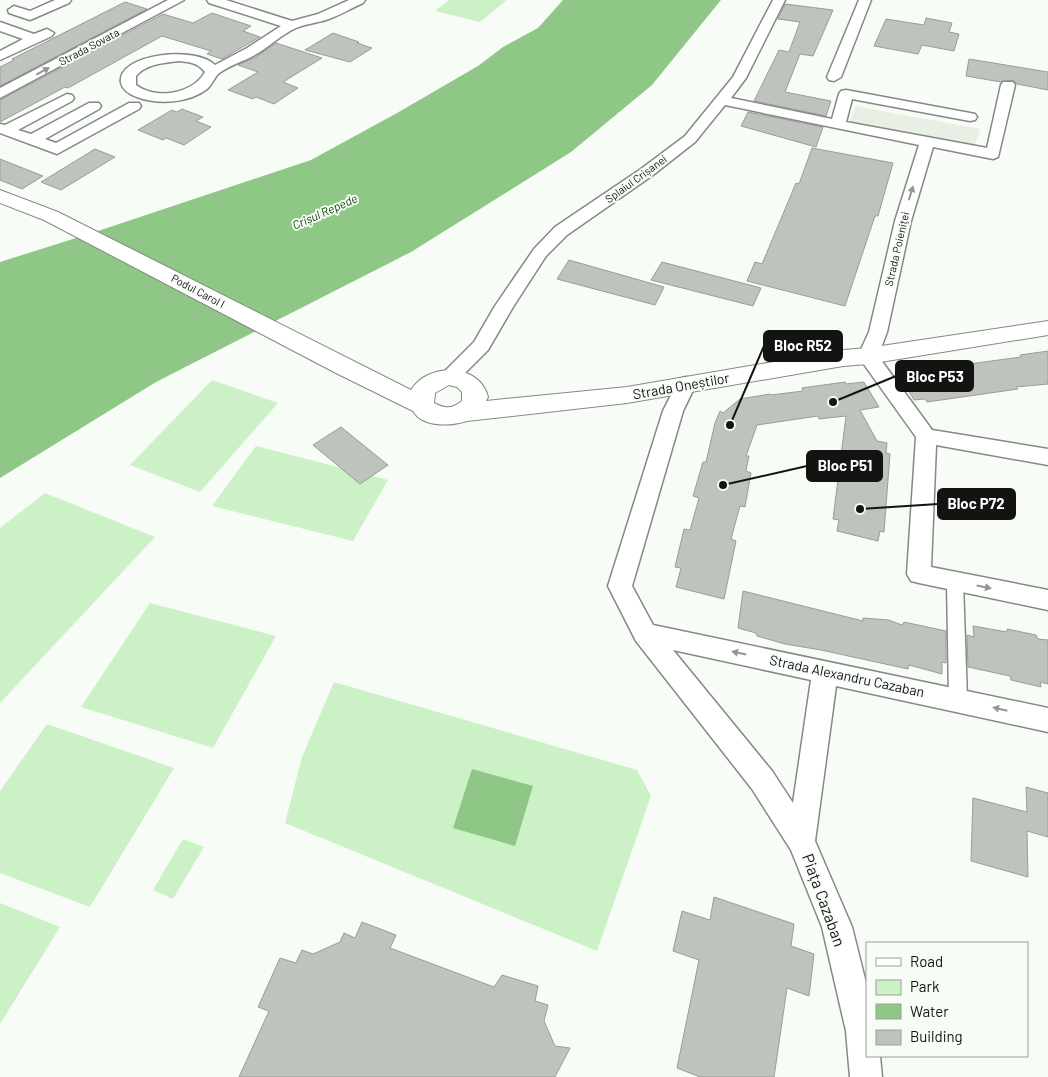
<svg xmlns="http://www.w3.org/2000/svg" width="1048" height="1077" viewBox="0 0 1048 1077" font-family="Barlow,sans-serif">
	<rect width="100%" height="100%" fill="#f7fcf7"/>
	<!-- built -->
	<polygon fill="#e8f0e6" points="855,106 980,129 974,149 850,123"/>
	<!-- green -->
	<g fill="#ccf1c6">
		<polygon points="449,0 507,0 480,22 435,11"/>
		<polygon points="212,380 278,403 200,492 130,465"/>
		<polygon points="256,446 388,480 353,541 212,506"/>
		<polygon points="45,493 155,537 0,703 0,528"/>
		<polygon points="150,603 276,636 213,748 81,707"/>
		<polygon points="334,682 637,770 651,796 597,951 285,823 302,757"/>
		<polygon points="47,724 174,768 90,907 0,873 0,791"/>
		<polygon points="183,839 204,847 173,899 153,890"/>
		<polygon points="0,903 60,927 0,1024"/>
	</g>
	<!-- water -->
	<g fill="#8ec786">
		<polygon points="563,0 721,0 652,85 571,152 411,252 156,382 0,478 0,262 92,233 311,160 397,113 478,66 503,47 538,28"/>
		<polygon points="472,769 533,786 515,846 453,828"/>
	</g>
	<!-- building -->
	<g fill="#bfc3be" stroke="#999d99">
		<polygon points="125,2 147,9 0,86 0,67 14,60 12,59"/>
		<polygon points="785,4 833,10 813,56 800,54 785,92 831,101 826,116 754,101 779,50 789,52 800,22 778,19"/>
		<polygon points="212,13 251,26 243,31 260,37 222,59 207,54 211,51 162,36 68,88 65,87 0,122 0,100 163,14 193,23"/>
		<polygon points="926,18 952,23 949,32 959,34 954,51 922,45 918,54 874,46 886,19 924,25"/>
		<polygon points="333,33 359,42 357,43 372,48 350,62 305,50"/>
		<polygon points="276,43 322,58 283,82 298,88 274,104 256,97 253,99 228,90 258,72 238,65 256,57"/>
		<polygon points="969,59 1048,72 1048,90 1017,84 1013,80 1001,82 966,76"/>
		<polygon points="182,109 203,117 196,121 211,127 184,145 166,138 163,140 138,130 172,110 177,112"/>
		<polygon points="748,112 823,127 816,147 741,126"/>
		<polygon points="812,148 893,163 878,216 875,216 845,306 747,281 755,262 762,264 796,183 799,184"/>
		<polygon points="95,149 115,157 61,190 41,182"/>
		<polygon points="0,159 43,176 22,189 0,180"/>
		<polygon points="569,260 664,287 655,305 557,279"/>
		<polygon points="662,262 761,288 753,306 651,280"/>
		<polygon points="1048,351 1048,384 1016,387 1018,389 927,402 925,399 914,400 900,376 911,375 909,372 1021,357 1020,355"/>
		<polygon points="845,382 846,384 864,382 879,407 860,410 877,441 887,443 886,453 890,454 884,532 880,531 878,541 837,531 839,520 833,519 846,416 819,419 818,416 757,425 746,456 749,456 746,471 751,473 745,507 740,506 731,539 736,541 724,599 676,587 681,568 675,567 684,529 690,530 699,498 693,496 703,462 706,462 715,423 720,411 723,413 740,399 770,394 771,395 803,391 802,388"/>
		<polygon points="341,427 388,465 360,484 313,445"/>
		<polygon points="743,591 863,621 863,618 889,620 902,625 904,622 946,631 946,663 942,662 942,674 909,665 908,669 821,650 785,644 757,636 756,633 738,628"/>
		<polygon points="973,626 1007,632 1007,629 1036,635 1038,639 1048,640 1048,684 1040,682 1041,687 1011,680 1010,676 968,667 967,635 974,637"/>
		<polygon points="1026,787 1048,793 1048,837 1027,831 1028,877 971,861 973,798 1027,812"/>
		<polygon points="714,897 794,924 791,946 814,954 809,996 787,988 774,1077 700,1077 677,1068 699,960 673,951 682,911 710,920"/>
		<polygon points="362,922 396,935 390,948 494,987 502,975 538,986 535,1001 548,1005 544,1021 555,1046 570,1048 555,1077 239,1077 269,1011 258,1007 280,958 296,963 302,950 313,954 340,942 344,933 355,938"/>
	</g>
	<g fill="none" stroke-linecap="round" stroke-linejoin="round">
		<defs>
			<polygon id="pedestrian" points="955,575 961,577 963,582 967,699 965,705 958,707 951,705 949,699 947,582 949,577"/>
			<g id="minor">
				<polygon points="55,0 71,0 69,3 30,20 9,13 8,10 14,6 30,11"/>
				<polygon points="168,0 184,0 0,98 0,88"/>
				<path d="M 207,0 L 226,0 L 292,21 L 318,14 L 349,0 L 365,0 L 363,3 C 351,8 339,16 326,20 C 316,23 305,24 296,28 C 282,34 269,47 255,55 C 244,61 228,66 218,74 C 214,78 212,85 207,89 C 189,103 158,105 137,97 C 131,95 123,91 121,83 C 116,54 195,45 215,65 L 247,48 L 281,26 L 209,3 ZM 179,61 C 190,62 198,63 205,72 C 193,94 156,100 136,85 L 136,76 C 146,64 164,63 179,61 Z"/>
				<polygon points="773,0 785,0 746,78 731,98 832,119 839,94 841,91 846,90 970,113 975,114 977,117 975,120 970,121 852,99 846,122 987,148 1001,85 1003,82 1013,82 1015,85 998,157 993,159 933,147 911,221 887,332 878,356 932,430 1048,449 1048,465 936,445 931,567 1048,590 1048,610 919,583 911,581 907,574 916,437 858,356 869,332 895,221 919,145 725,105 695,142 653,175 567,235 546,256 513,307 488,350 456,382 449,384 442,382 439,377 474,342 495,306 534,249 555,227 641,169 685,136 733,77"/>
				<polygon points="859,0 871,0 841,77 834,81 829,80 827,77"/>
				<polygon points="0,22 34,34 47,29 54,33 52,36 0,60 0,51 23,39 0,31"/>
				<polygon points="67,94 72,95 74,98 72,101 18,130 31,134 89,103 99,103 101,106 99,109 45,139 56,143 129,103 139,103 141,106 139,109 57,154 0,133 0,124 5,125"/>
				<path d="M 686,377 L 693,379 L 696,384 L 683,411 L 632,586 L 653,625 L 1048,708 L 1048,732 L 836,686 L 815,841 L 852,927 L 867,987 L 867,1056 L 880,1056 L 882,1077 L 850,1077 L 846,1031 L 822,927 L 791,850 L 752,789 L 636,641 L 608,586 L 663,411 L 679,379 ZM 673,650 L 811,680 L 793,803 L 772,771 Z"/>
			</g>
			<path id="tertiary" d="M 0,190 L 58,212 L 411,390 C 428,362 480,363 488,397 L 486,401 L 627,387 L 843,350 L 868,348 L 1048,321 L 1048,335 L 868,364 L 843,366 L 627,403 L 467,421 C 451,426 423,428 413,411 L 336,373 L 44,220 L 0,203 ZM 449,385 L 457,387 L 462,392 L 462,401 C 452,409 445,409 434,403 L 435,393 Z"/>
		</defs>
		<!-- pedestrian casing -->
		<use href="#pedestrian" stroke="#858984" stroke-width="3"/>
		<!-- minor casing -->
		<use href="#minor" stroke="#858984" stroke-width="3"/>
		<!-- tertiary casing -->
		<use href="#tertiary" stroke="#858984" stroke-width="2"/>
		<!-- pedestrian -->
		<use href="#pedestrian" fill="#fff" fill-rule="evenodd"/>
		<!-- minor -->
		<use href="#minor" fill="#fff" fill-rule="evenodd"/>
		<!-- tertiary -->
		<use href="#tertiary" fill="#fff" fill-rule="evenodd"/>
	</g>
	<!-- one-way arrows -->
	<defs><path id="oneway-solid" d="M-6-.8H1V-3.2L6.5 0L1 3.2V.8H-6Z" transform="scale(1.25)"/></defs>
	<g fill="#959594">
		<use href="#oneway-solid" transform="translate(43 71) rotate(-28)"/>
		<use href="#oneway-solid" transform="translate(911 193) rotate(-73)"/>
		<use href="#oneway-solid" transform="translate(984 587) rotate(11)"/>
		<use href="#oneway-solid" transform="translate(739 653) rotate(-168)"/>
		<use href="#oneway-solid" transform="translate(1000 709) rotate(-167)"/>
	</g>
	<g text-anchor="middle" stroke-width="4" stroke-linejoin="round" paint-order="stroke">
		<!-- far-street labels -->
		<g font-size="11" fill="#131412" stroke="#f7fcf7">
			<text transform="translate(89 47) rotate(-28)" y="4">Strada Sovata</text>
			<text transform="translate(636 179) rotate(-36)" y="4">Splaiul Crișanei</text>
			<text transform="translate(897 249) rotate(-77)" y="4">Strada Poieniței</text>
			<text transform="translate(198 291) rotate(28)" y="4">Podul Carol I</text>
		</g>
		<!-- far-water labels -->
		<g font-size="12" font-style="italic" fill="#0c4603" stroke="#f7fcf7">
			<text transform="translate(325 212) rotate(-24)" y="4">Crișul Repede</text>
		</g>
		<!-- street labels -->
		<g font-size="14" fill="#131412" stroke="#f7fcf7">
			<text transform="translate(681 386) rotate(-10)" y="5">Strada Oneștilor</text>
			<text transform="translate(847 676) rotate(12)" y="5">Strada Alexandru Cazaban</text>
		</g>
		<!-- near-street labels -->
		<g font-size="16" fill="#131412" stroke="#f7fcf7">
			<text transform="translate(824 900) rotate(70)" y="6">Piața Cazaban</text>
		</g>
	</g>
	<!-- callouts -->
	<path fill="none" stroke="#131412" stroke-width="2" d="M730 425L764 346M833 402L896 376M723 485L807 466M860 509L938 504"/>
	<g fill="#131412" stroke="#f7fcf7" stroke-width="2">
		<circle cx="730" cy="425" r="5"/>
		<circle cx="833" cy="402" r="5"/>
		<circle cx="723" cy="485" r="5"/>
		<circle cx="860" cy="509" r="5"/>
	</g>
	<g fill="#131412" stroke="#131412" stroke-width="2">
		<rect x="764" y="331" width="78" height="30" rx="5"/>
		<rect x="896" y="361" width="77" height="30" rx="5"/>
		<rect x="807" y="451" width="75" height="30" rx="5"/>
		<rect x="938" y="489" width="77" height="30" rx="5"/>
	</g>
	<g font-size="15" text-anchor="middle" font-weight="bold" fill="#fff">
		<text x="803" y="351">Bloc R52</text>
		<text x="935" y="382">Bloc P53</text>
		<text x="845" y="471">Bloc P51</text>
		<text x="976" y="509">Bloc P72</text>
	</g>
	<!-- legend -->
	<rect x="866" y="942" width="162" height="115" fill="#f7fcf7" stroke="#9c9f9b"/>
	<rect x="876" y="958" width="25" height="8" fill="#ffffff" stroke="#9c9f9b"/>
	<text x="910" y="967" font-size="15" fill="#131412">Road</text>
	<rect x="876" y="980" width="25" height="15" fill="#ccf1c6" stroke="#9c9f9b"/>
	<text x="910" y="992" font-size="15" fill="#131412">Park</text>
	<rect x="876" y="1004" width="25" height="15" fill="#8ec786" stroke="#9c9f9b"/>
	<text x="910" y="1017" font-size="15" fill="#131412">Water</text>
	<rect x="876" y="1030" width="25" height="15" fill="#bfc3be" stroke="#9c9f9b"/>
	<text x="910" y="1042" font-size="15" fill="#131412">Building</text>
</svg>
